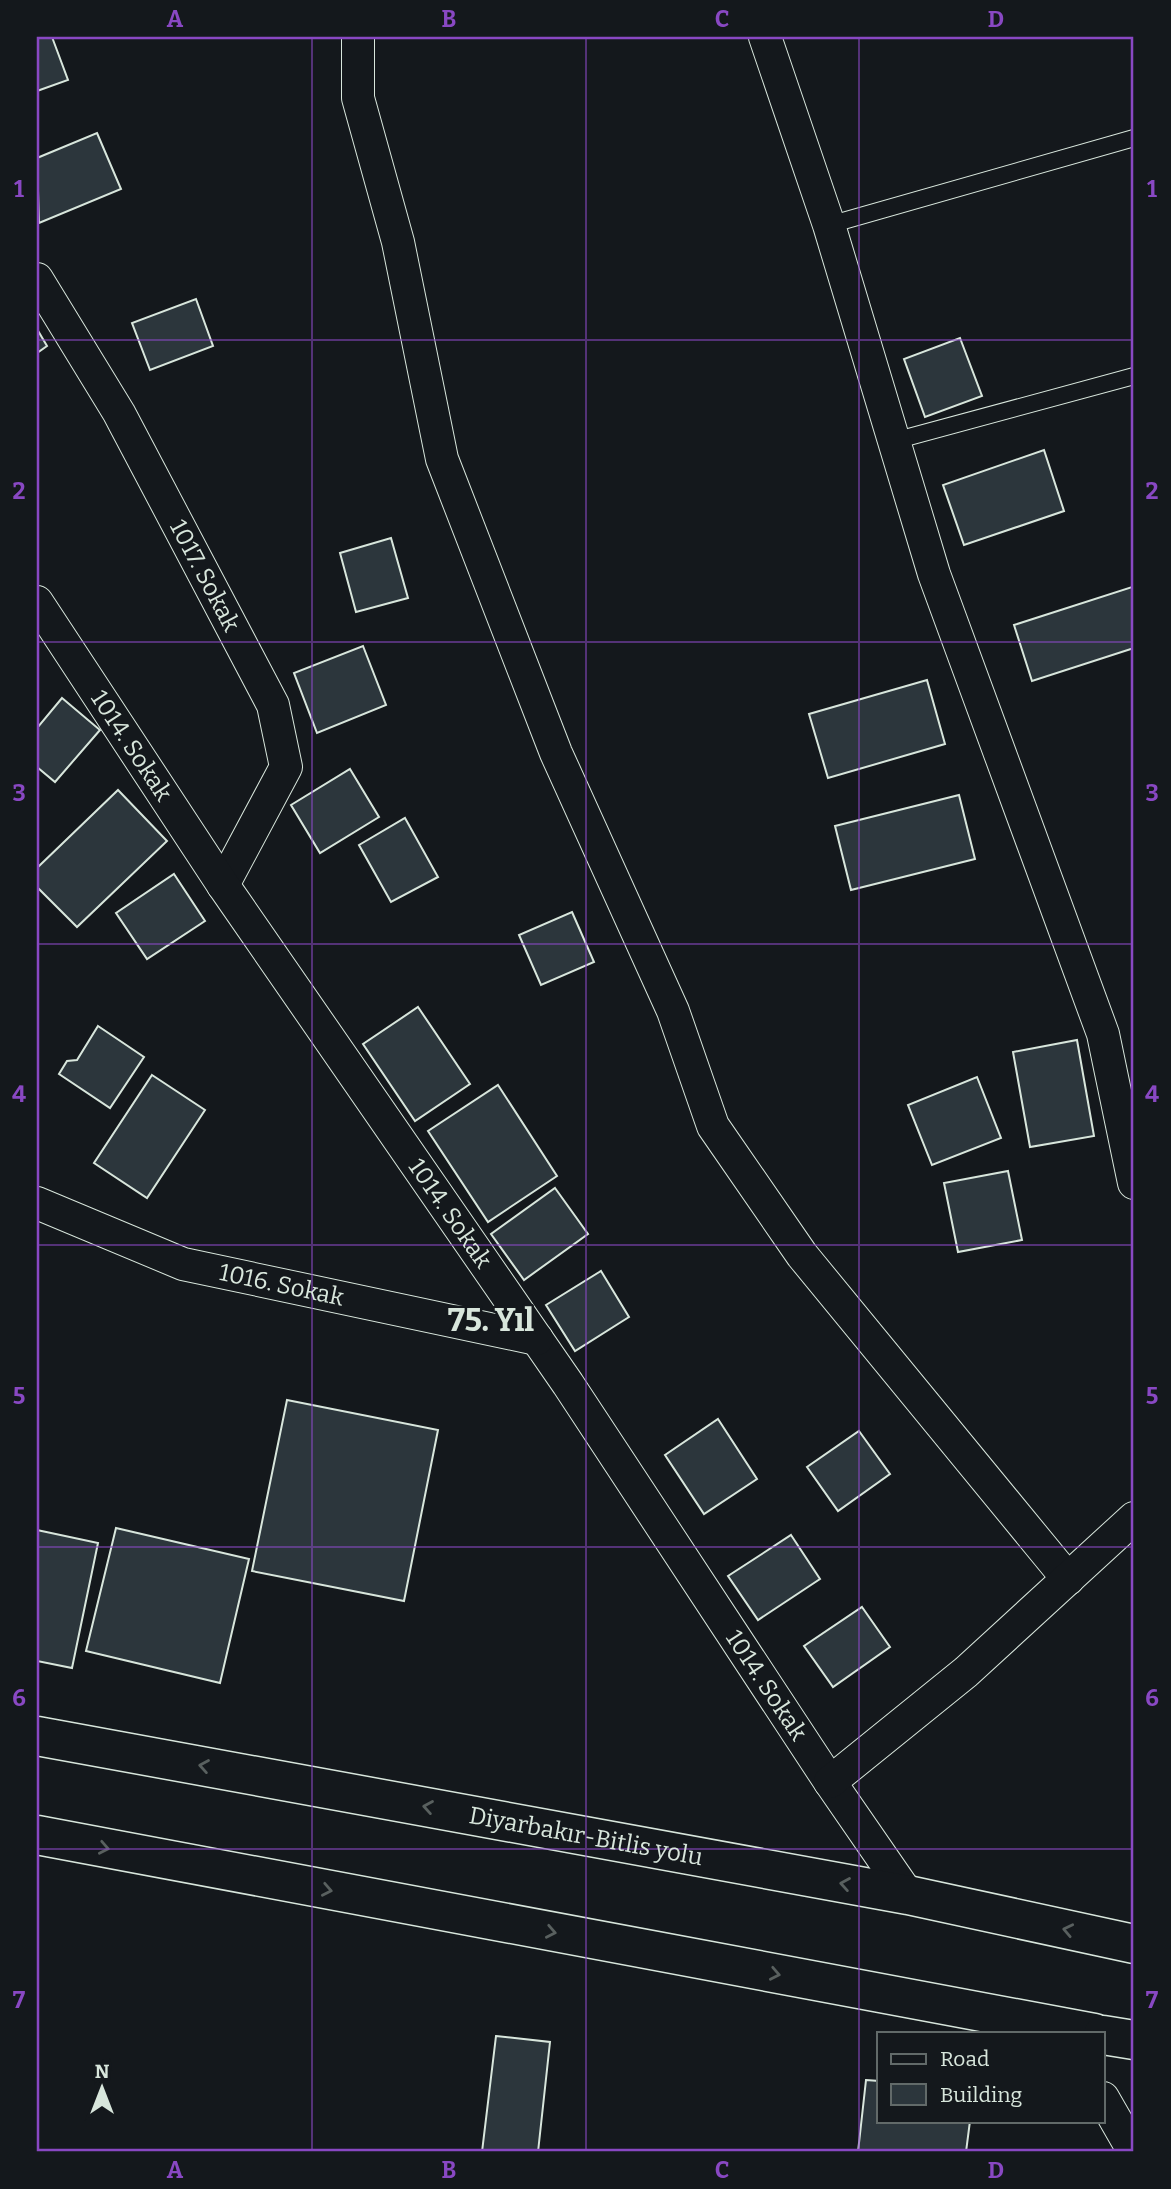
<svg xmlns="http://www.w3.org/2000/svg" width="1171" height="2189" viewBox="0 0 1171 2189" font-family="Bitter,serif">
	<rect width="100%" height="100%" fill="#14181c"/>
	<!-- building -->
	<g fill="#2c363c" stroke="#d8e6dc" stroke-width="2">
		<polygon points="52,37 68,80 37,91 37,38"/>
		<polygon points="97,133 121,189 39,223 37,158"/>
		<polygon points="196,299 213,346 150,370 132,323"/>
		<polygon points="37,329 47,346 37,353"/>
		<polygon points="960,338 982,396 925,417 904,359"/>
		<polygon points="1044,450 1064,511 964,545 943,485"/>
		<polygon points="391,538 408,598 356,612 340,553"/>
		<polygon points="1132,587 1134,648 1032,681 1014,625"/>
		<polygon points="363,646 386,705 317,733 294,673"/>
		<polygon points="927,680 945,744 828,778 809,714"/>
		<polygon points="62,698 100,730 55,782 37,767 37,728"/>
		<polygon points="350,769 379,817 320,853 291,805"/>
		<polygon points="118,790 167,841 77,927 37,887 37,868"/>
		<polygon points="959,795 975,859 851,890 835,826"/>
		<polygon points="405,818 438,877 391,902 359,845"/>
		<polygon points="174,874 205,921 147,959 116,913"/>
		<polygon points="572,912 594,962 541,985 519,935"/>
		<polygon points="418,1007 470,1084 415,1121 363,1044"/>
		<polygon points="98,1026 144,1057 110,1108 59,1074 67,1061 77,1060"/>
		<polygon points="1077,1040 1094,1136 1030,1147 1013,1052"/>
		<polygon points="152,1075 205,1110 147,1198 94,1163"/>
		<polygon points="977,1077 1001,1138 932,1165 908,1105"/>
		<polygon points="498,1085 557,1176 488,1222 428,1131"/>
		<polygon points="1008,1171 1022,1240 958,1252 944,1183"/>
		<polygon points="555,1188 588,1234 524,1280 491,1234"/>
		<polygon points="601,1271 629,1317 575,1351 546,1305"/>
		<polygon points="287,1400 438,1430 404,1601 252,1571"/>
		<polygon points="718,1419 757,1479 704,1514 665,1455"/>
		<polygon points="859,1431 890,1474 838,1511 807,1467"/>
		<polygon points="116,1528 249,1559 220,1683 86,1651"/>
		<polygon points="37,1530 98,1543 72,1668 37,1661"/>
		<polygon points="791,1535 820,1579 758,1620 728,1576"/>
		<polygon points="862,1607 890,1647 833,1687 804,1646"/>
		<polygon points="496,2036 550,2042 538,2152 482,2152"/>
		<polygon points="866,2080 879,2081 879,2121 970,2121 966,2152 858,2152"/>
	</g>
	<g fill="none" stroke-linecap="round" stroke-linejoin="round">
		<defs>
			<g id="service">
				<polyline points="829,225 1134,138"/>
				<polyline points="894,441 1134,376"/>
			</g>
			<g id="minor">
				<polyline points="358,37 358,98 398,242 442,459 556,753 673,1011 713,1126 802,1255 1068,1579"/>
				<polyline points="765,37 829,225 934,574 1103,1034 1134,1183"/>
				<path id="s1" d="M 37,279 L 119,413 L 273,705 L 286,767 L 223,885"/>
				<path id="s2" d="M 37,602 L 223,885 L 568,1384 L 830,1782 L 908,1895"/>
				<path id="s3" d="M 37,1203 L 183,1264 L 537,1339"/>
				<polyline points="830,1782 966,1672 1134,1518"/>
				<polyline points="1103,2098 1134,2152"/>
			</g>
			<g id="trunk">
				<path id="s4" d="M 37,1736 L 908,1895 L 1134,1944"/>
				<polyline points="37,1835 1094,2033"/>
				<polyline points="1103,2035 1134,2040"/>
			</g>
		</defs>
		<!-- service casing -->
		<use href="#service" stroke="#d8e6dc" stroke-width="18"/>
		<!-- minor casing -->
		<use href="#minor" stroke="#d8e6dc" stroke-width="34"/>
		<!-- trunk casing -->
		<use href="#trunk" stroke="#d8e6dc" stroke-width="41"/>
		<!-- service -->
		<use href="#service" stroke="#14181c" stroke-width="16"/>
		<!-- minor -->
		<use href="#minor" stroke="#14181c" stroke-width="32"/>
		<!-- trunk -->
		<use href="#trunk" stroke="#14181c" stroke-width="38"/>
	</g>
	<!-- one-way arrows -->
	<defs><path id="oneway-chevron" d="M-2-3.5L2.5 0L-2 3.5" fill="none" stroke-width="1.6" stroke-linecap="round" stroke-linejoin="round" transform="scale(1.75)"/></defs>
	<g stroke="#59605f">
		<use href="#oneway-chevron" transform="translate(204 1766) rotate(-170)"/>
		<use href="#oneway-chevron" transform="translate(428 1807) rotate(-170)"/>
		<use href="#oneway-chevron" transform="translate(104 1848) rotate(11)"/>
		<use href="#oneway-chevron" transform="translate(845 1884) rotate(-170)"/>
		<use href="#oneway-chevron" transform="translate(327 1890) rotate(11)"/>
		<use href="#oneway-chevron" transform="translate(1068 1930) rotate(-168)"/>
		<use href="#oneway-chevron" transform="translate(551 1932) rotate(11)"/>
		<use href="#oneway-chevron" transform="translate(775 1974) rotate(11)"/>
	</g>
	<!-- grid -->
	<path fill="none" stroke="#8948c3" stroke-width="2" stroke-opacity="0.55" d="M 312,37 L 312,2152M 586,37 L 586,2152M 859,37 L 859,2152M 37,340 L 1134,340M 37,642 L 1134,642M 37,944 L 1134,944M 37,1245 L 1134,1245M 37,1547 L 1134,1547M 37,1849 L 1134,1849"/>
	<g text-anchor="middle" stroke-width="5" stroke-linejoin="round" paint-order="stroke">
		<!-- street labels -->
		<g font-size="24" fill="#d8e6dc" stroke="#14181c">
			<text dy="8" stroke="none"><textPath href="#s1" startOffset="341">1017. Sokak</textPath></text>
			<text dy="8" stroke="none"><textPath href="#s2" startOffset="172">1014. Sokak</textPath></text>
			<text dy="8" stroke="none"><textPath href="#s2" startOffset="738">1014. Sokak</textPath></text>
			<text dy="8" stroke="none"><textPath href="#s3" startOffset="259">1016. Sokak</textPath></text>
			<text dy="8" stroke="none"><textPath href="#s2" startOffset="1306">1014. Sokak</textPath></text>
			<text dy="8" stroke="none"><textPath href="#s4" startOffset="558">Diyarbakır-Bitlis yolu</textPath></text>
		</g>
		<!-- district labels -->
		<g font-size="32" font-weight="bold" fill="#d8e6dc" stroke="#14181c">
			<text x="491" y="1331">75. Yıl</text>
		</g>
	</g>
	<!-- border -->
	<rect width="1171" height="2189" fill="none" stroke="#14181c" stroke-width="77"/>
	<!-- legend -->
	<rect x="877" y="2032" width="228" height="91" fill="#14181c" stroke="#626a69" stroke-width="2"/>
	<rect x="891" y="2054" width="35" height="10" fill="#14181c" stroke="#626a69" stroke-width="2"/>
	<text x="940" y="2066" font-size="21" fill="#d8e6dc">Road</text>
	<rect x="891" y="2084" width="35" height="21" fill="#2c363c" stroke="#626a69" stroke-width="2"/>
	<text x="940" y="2102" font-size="21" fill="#d8e6dc">Building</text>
	<!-- north arrow -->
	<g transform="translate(102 2088)" stroke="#14181c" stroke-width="5" paint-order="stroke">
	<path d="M0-5L12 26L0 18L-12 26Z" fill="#d8e6dc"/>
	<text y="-10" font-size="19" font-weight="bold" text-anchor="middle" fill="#d8e6dc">N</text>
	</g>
	<rect x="38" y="38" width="1094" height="2112" fill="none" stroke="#8948c3" stroke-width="2.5"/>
	<g font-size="23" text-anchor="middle" font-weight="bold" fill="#8948c3">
		<text x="175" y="27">A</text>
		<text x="449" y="27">B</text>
		<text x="722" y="27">C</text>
		<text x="996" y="27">D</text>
		<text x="19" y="197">1</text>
		<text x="1152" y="197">1</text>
		<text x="19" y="499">2</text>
		<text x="1152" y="499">2</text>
		<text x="19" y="801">3</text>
		<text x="1152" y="801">3</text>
		<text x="19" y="1102">4</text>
		<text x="1152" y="1102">4</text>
		<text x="19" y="1404">5</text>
		<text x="1152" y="1404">5</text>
		<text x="19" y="1706">6</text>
		<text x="1152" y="1706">6</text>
		<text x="19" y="2008">7</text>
		<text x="1152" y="2008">7</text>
		<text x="175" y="2178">A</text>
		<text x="449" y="2178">B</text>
		<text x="722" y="2178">C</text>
		<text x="996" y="2178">D</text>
	</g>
</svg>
